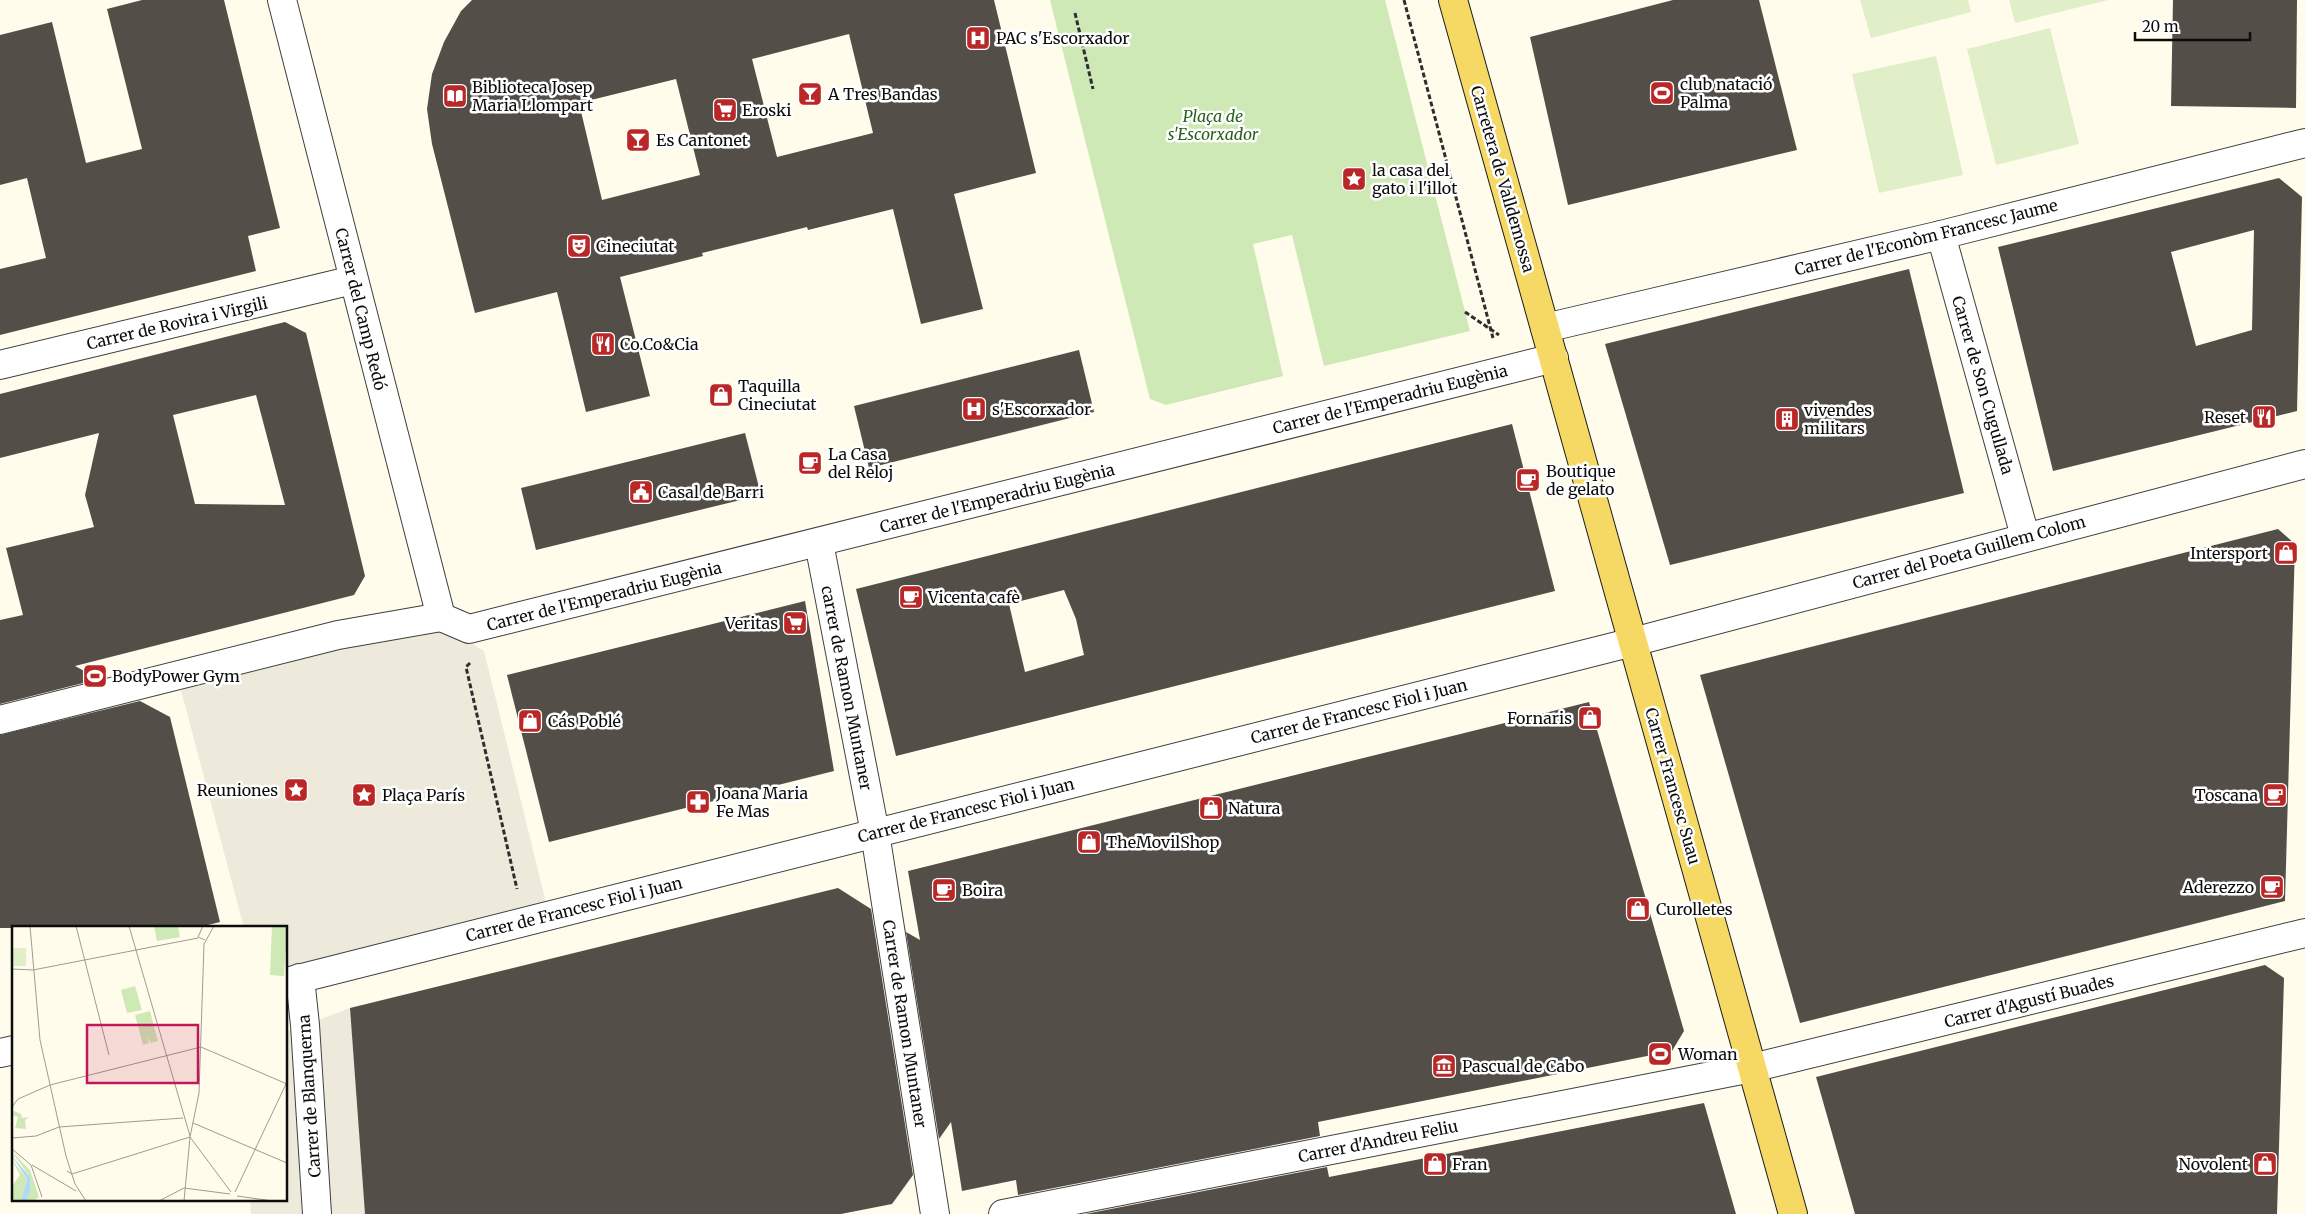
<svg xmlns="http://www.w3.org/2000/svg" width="2305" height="1214" viewBox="0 0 2305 1214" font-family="Merriweather,serif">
	<rect width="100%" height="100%" fill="#fffceb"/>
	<!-- green -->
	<polygon fill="#cee8b6" points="1050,0 1385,0 1470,331 1324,366 1292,235 1253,244 1283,376 1166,405 1150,399"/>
	<!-- pitch -->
	<g fill="#e0efc8">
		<polygon points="1860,0 1968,0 1971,12 1871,38"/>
		<polygon points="2009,0 2108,0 2015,23"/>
		<polygon points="2050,28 2079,144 1996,165 1967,49"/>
		<polygon points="1936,56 1963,175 1879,193 1852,74"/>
	</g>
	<!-- plaza -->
	<g fill="#edeadc">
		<polygon points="443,626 484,651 549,915 286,982 286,928 244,928 177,675"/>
		<polygon points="350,1008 365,1214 251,1214 250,1200 286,1200 286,1032"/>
	</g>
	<!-- building -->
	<g fill="#544e49" fill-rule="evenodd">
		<polygon points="142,0 224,0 280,228 248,236 256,271 0,335 0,269 46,258 27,178 0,185 0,35 52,22 86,163 142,149 107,9"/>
		<path d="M 472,0 L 994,0 L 1036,173 L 954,194 L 983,309 L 921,324 L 893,209 L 808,230 L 807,227 L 702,253 L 703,256 L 620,277 L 650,396 L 586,412 L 557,292 L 475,313 L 432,144 L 427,109 L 432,74 L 444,42 L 461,11 ZM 849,34 L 873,133 L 777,157 L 752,59 ZM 676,79 L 700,175 L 602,200 L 579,103 Z"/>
		<polygon points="1673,0 1759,0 1797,150 1568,205 1530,37"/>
		<polygon points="2173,0 2297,0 2296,108 2171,106"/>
		<path d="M 2279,178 L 2302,197 L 2297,411 L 2053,471 L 1998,247 ZM 2254,230 L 2252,330 L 2196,346 L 2171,252 Z"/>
		<polygon points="1909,269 1964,493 1670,565 1605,344"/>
		<path d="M 285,322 L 306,333 L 365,576 L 354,595 L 75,666 L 99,679 L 0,704 L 0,620 L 23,615 L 6,548 L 94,527 L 85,495 L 99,433 L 0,458 L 0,394 ZM 256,395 L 285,505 L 195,504 L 173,415 Z"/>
		<polygon points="1079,350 1094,412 869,468 854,406"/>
		<path d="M 1512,424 L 1555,591 L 896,756 L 856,589 ZM 1064,590 L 1076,619 L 1084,655 L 1025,672 L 1009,604 Z"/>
		<polygon points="745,433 761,495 536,550 521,488"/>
		<polygon points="2278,529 2295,544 2285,901 1800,1023 1700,675"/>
		<polygon points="805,601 834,771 549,842 507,675"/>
		<polygon points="140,701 170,717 220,922 196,928 0,928 0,735"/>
		<polygon points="1589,702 1684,1031 1672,1051 1318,1122 1320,1136 1018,1195 1016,1180 962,1191 951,1122 939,1139 906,932 920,940 908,871"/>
		<polygon points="838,888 871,909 913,1175 892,1204 841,1214 365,1214 350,1008"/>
		<polygon points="2265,965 2284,978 2277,1214 1855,1214 1816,1077"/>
		<polygon points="1704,1103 1736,1214 1085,1214 1327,1167 1329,1177"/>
	</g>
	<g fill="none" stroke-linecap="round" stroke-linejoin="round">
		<defs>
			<g id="minor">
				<polyline points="282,0 441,617"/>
				<polyline points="1941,235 2025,536"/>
				<polyline points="1545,328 1941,235 2305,143"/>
				<polyline points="0,365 353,280"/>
				<polyline points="819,543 875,833 935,1214"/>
				<polyline points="441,617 469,629 1554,358"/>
				<polyline points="0,720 338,635 441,617"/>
				<polyline points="300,978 305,1025 317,1214"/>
				<polyline points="286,982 1633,642 2305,464"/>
				<polyline points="0,1053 14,1050"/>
				<polyline points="1003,1214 1752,1068 2305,933"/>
			</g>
			<polyline id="major" points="1453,0 1793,1214"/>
		</defs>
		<!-- minor casing -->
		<use href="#minor" stroke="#3f3f3f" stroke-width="30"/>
		<!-- major casing -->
		<use href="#major" stroke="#1d1d1d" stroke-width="30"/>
		<!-- path -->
		<g stroke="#2e2e2e" stroke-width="3" stroke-dasharray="5 2.5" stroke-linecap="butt">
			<polyline points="1404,0 1493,338"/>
			<polyline points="1075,13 1093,89"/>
			<polyline points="1465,312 1499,335"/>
			<polyline points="470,663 466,667 517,889"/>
		</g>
		<!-- minor -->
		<use href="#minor" stroke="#fff" stroke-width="28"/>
		<!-- major -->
		<use href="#major" stroke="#f6d964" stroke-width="28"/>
	</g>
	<!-- icons -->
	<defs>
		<symbol id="hospital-square" viewBox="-11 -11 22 22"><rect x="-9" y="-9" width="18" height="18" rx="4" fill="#b92727" stroke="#fff"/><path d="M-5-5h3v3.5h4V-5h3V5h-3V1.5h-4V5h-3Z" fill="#fff"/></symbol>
		<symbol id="stadium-square" viewBox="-11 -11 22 22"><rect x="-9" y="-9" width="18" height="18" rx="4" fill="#b92727" stroke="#fff"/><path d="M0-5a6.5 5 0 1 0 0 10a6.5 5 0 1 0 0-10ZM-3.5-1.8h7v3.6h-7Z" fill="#fff"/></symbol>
		<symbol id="bar-square" viewBox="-11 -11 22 22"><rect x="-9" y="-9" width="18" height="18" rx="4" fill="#b92727" stroke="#fff"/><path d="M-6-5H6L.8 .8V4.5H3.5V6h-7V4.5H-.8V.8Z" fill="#fff"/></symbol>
		<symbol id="library-square" viewBox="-11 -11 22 22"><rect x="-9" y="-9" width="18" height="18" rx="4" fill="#b92727" stroke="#fff"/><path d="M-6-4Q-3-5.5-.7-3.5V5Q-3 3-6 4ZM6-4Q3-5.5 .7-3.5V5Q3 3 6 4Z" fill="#fff"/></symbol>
		<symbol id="supermarket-square" viewBox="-11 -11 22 22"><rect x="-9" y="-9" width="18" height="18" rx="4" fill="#b92727" stroke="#fff"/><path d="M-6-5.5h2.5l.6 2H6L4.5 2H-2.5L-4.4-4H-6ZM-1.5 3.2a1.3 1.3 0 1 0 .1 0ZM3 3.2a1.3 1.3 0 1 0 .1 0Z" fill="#fff"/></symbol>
		<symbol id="sight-square" viewBox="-11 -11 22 22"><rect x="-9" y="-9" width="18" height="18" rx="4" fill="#b92727" stroke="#fff"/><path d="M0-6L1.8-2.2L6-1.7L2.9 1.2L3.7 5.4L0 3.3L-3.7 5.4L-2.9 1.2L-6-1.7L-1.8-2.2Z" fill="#fff"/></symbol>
		<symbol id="theatre-square" viewBox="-11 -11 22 22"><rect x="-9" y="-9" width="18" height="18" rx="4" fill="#b92727" stroke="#fff"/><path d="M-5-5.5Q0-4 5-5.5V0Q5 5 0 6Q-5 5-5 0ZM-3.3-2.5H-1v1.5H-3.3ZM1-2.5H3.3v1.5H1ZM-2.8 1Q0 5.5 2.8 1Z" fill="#fff"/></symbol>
		<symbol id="restaurant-square" viewBox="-11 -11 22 22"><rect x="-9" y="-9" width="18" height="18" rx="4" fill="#b92727" stroke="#fff"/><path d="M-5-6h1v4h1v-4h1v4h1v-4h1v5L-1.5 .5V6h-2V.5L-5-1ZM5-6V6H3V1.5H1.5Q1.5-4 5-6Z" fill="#fff"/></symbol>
		<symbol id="shop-square" viewBox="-11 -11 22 22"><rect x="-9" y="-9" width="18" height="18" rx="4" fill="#b92727" stroke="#fff"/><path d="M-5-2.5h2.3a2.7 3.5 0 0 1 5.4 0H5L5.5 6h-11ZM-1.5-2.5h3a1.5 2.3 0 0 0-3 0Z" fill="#fff"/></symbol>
		<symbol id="building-square" viewBox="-11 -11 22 22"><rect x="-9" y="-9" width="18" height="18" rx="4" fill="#b92727" stroke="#fff"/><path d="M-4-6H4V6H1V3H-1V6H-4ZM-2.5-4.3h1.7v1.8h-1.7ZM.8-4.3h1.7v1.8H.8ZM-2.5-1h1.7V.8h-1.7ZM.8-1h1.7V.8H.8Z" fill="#fff"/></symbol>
		<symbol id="cafe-square" viewBox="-11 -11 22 22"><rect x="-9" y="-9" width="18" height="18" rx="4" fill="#b92727" stroke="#fff"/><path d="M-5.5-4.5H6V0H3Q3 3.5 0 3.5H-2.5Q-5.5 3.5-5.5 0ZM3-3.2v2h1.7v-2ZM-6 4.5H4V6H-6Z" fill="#fff"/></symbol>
		<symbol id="civic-square" viewBox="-11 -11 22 22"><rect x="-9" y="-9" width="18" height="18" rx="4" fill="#b92727" stroke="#fff"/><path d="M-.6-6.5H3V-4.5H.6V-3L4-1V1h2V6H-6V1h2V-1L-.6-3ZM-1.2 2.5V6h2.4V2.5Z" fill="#fff"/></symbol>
		<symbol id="pharmacy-square" viewBox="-11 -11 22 22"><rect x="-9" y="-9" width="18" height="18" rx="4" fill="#b92727" stroke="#fff"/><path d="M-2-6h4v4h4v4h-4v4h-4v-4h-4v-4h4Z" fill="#fff"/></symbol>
		<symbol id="museum-square" viewBox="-11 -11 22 22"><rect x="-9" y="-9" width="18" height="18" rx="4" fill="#b92727" stroke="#fff"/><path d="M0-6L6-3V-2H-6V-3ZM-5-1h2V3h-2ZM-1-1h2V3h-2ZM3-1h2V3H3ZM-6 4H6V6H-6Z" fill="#fff"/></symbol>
	</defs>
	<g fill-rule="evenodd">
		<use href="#hospital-square" x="964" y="24" width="28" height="28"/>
		<use href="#stadium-square" x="1648" y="79" width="28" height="28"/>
		<use href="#bar-square" x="796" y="80" width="28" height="28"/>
		<use href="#library-square" x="441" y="82" width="28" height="28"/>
		<use href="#supermarket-square" x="711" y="96" width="28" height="28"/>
		<use href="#bar-square" x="624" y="126" width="28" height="28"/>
		<use href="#sight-square" x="1340" y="165" width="28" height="28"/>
		<use href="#theatre-square" x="565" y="232" width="28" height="28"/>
		<use href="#restaurant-square" x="589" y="330" width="28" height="28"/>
		<use href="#shop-square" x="707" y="381" width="28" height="28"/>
		<use href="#hospital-square" x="960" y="395" width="28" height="28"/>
		<use href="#restaurant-square" x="2250" y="403" width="28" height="28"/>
		<use href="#building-square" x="1773" y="405" width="28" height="28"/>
		<use href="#cafe-square" x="796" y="449" width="28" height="28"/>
		<use href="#cafe-square" x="1514" y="466" width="28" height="28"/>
		<use href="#civic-square" x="627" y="478" width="28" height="28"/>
		<use href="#shop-square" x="2272" y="539" width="28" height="28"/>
		<use href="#cafe-square" x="897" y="583" width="28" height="28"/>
		<use href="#supermarket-square" x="781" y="609" width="28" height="28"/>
		<use href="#stadium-square" x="81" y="662" width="28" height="28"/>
		<use href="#shop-square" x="1576" y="704" width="28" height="28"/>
		<use href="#shop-square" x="516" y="707" width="28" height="28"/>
		<use href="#sight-square" x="282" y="776" width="28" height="28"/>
		<use href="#sight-square" x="350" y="781" width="28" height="28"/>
		<use href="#cafe-square" x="2261" y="781" width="28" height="28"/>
		<use href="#pharmacy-square" x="684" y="788" width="28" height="28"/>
		<use href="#shop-square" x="1197" y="794" width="28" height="28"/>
		<use href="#shop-square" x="1075" y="828" width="28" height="28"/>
		<use href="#cafe-square" x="2258" y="873" width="28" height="28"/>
		<use href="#cafe-square" x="930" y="876" width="28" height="28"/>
		<use href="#shop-square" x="1624" y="895" width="28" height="28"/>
		<use href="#stadium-square" x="1646" y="1040" width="28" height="28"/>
		<use href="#museum-square" x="1430" y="1052" width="28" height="28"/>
		<use href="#shop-square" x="1421" y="1150" width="28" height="28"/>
		<use href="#shop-square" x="2251" y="1150" width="28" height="28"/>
	</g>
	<g text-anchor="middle" stroke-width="5" stroke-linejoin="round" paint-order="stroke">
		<!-- poi labels -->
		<g font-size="16" fill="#0c0c0c" stroke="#fff" text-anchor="start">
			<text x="996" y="44">PAC s'Escorxador</text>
			<text x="1680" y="90">club natació<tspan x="1680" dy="18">Palma</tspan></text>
			<text x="472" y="93">Biblioteca Josep<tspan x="472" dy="18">Maria Llompart</tspan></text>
			<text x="828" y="100">A Tres Bandas</text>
			<text x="742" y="116">Eroski</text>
			<text x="656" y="146">Es Cantonet</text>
			<text x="1372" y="176">la casa del<tspan x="1372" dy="18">gato i l'illot</tspan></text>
			<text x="596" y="252">Cineciutat</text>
			<text x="620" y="350">Co.Co&amp;Cia</text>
			<text x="738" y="392">Taquilla<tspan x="738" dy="18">Cineciutat</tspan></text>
			<text x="992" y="415">s'Escorxador</text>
			<text x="1804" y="416">vivendes<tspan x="1804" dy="18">militars</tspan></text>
			<text x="2246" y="423" text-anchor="end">Reset</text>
			<text x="828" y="460">La Casa<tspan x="828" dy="18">del Reloj</tspan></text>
			<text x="1546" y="477">Boutique<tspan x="1546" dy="18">de gelato</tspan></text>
			<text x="658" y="498">Casal de Barri</text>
			<text x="2268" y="559" text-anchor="end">Intersport</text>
			<text x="928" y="603">Vicenta cafè</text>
			<text x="778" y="629" text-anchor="end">Veritas</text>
			<text x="112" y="682">BodyPower Gym</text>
			<text x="1572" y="724" text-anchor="end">Fornaris</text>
			<text x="548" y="727">Cás Poblé</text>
			<text x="278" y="796" text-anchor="end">Reuniones</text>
			<text x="716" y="799">Joana Maria<tspan x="716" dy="18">Fe Mas</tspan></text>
			<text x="382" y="801">Plaça París</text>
			<text x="2258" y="801" text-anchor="end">Toscana</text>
			<text x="1228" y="814">Natura</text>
			<text x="1106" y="848">TheMovilShop</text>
			<text x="2254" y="893" text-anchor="end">Aderezzo</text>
			<text x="962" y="896">Boira</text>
			<text x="1656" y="915">Curolletes</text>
			<text x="1678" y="1060">Woman</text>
			<text x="1462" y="1072">Pascual de Cabo</text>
			<text x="1452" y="1170">Fran</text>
			<text x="2248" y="1170" text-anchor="end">Novolent</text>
		</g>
		<!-- park labels -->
		<g font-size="16" font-style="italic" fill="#29621e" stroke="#fff">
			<text x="1213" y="122">Plaça de<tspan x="1213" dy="18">s'Escorxador</tspan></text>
		</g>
		<!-- street labels -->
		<g font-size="16" fill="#0c0c0c" stroke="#fff">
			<text transform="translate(1503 179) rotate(74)" y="6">Carretera de Valldemossa</text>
			<text transform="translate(1926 237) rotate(-14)" y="6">Carrer de l'Econòm Francesc Jaume</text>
			<text transform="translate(361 309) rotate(76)" y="6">Carrer del Camp Redó</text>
			<text transform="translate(177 323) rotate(-13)" y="6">Carrer de Rovira i Virgili</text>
			<text transform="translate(1983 385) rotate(74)" y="6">Carrer de Son Cugullada</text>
			<text transform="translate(1390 399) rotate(-14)" y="6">Carrer de l'Emperadriu Eugènia</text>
			<text transform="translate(997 498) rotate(-14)" y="6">Carrer de l'Emperadriu Eugènia</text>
			<text transform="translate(1969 552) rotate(-15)" y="6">Carrer del Poeta Guillem Colom</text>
			<text transform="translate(604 596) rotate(-14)" y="6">Carrer de l'Emperadriu Eugènia</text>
			<text transform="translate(847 688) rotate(79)" y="6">carrer de Ramon Muntaner</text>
			<text transform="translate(1359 711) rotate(-14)" y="6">Carrer de Francesc Fiol i Juan</text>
			<text transform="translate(1673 786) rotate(74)" y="6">Carrer Francesc Suau</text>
			<text transform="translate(966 810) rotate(-14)" y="6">Carrer de Francesc Fiol i Juan</text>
			<text transform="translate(574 909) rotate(-14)" y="6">Carrer de Francesc Fiol i Juan</text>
			<text transform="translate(2029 1001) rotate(-14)" y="6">Carrer d'Agustí Buades</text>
			<text transform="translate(905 1024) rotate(81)" y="6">Carrer de Ramon Muntaner</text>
			<text transform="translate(309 1096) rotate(-94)" y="6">Carrer de Blanquerna</text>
			<text transform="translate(1378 1141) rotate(-11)" y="6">Carrer d'Andreu Feliu</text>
		</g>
	</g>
	<!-- overview -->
	<g transform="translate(12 926)">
		<rect width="275" height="275" fill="#fffceb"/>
		<path d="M 142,0 L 166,0 L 168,11 L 145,15 ZM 260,0 L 275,0 L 272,50 L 258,49 ZM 123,60 L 130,84 L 115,87 L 109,64 ZM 138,85 L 146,115 L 139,117 L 136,111 L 137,117 L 131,119 L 123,89 ZM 2,185 L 9,188 L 10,192 L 17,191 L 13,194 L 14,203 L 3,202 L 6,191 L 1,189 ZM 0,226 L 18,244 L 27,271 L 21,275 L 14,275 L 18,251 ZM 0,234 L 15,253 L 9,275 L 0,275 L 0,260 L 8,249 Z" fill="#cee8b6"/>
		<path d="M 0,22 L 14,22 L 14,40 L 0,40 Z" fill="#e0efc8"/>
		<path d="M 0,230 L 18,251 L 18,265 L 14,275 L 9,275 L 15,253 Z" fill="#b1d8f5"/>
		<path fill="none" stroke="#9e9c92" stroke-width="1" d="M 18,0 L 28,114 L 54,230 L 63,258 L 74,275M 64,0 L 97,129M 117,0 L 178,210M 191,0 L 186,11 L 193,14M 0,43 L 21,44 L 186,12M 0,181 L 6,173 L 38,159 L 189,121 L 275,158M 181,197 L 275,237M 0,212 L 24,210 L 47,201 L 171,192M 0,223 L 19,239 L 30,271M 20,239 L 64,265M 55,245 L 60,248 L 178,211 L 219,266M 223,266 L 274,158M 225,270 L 261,275M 147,275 L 172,262 L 218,268M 172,275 L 178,211 L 187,167 L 192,18 L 202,0"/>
		<path fill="#c2185b" fill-opacity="0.15" stroke="#c2185b" stroke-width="2.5" d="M 75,99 L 186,99 L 186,157 L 75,157 Z"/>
		<rect width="275" height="275" fill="none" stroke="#0c0c0c" stroke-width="2.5"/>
	</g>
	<!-- scale -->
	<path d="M2135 32v8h115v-8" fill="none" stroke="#0c0c0c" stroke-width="2.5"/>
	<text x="2142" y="32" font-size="15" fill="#0c0c0c" stroke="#ffffff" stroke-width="4" paint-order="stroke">20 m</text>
</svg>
